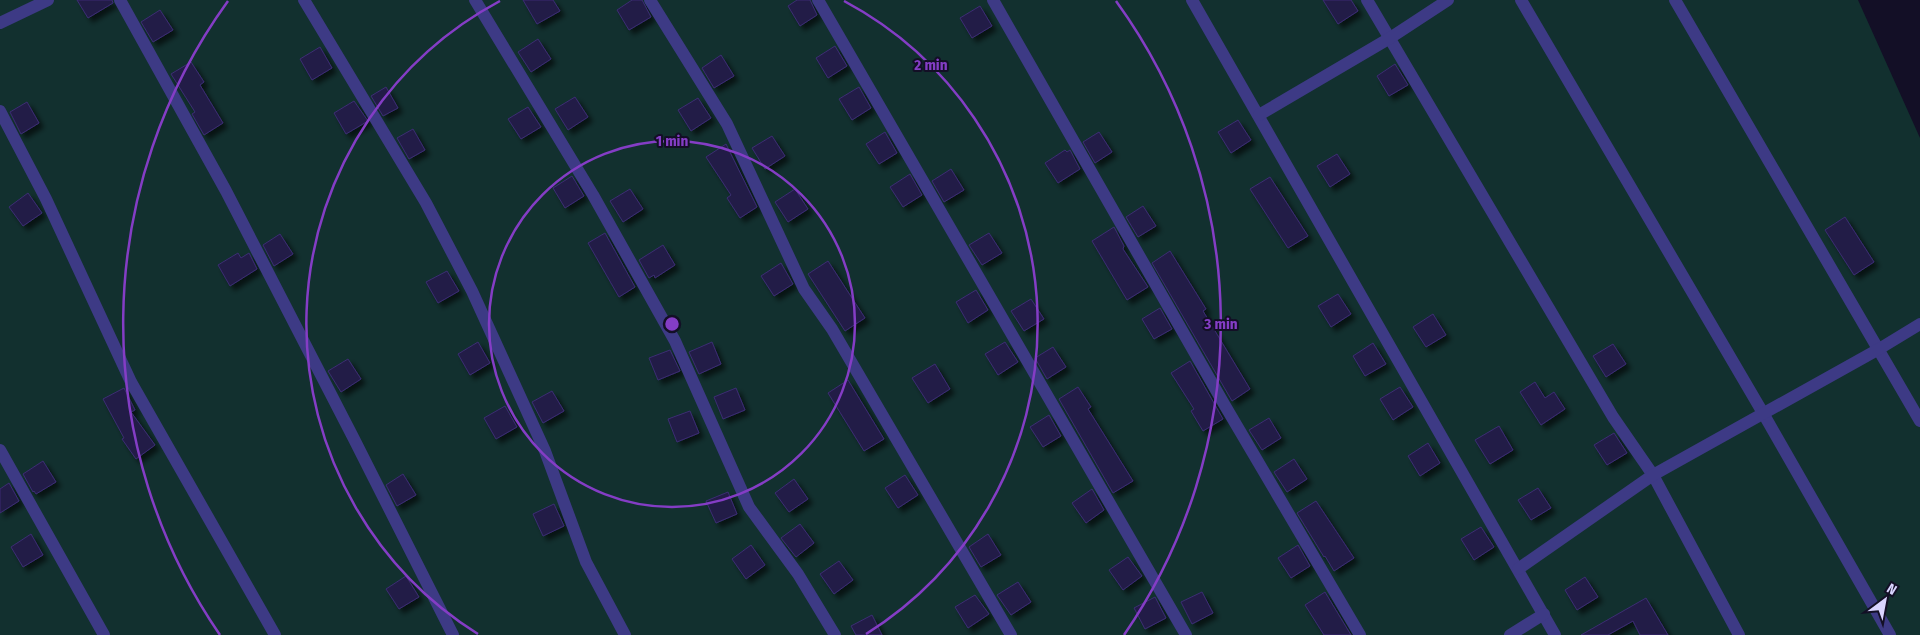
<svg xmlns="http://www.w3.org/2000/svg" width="1920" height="635" viewBox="0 0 1920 635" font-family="'Fira Sans Condensed',sans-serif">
	<defs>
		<filter id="shadow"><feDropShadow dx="4.5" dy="4.5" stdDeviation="2.5" flood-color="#0009"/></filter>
	</defs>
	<rect width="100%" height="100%" fill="#130f26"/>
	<!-- green -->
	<polygon fill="#12302f" points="0,0 1858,0 1920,138 1920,635 0,635"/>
	<!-- building -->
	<g fill="#241b47" stroke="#3b2d73" filter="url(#shadow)">
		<polygon points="77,0 112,0 113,3 88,18"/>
		<polygon points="523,0 553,0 560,11 537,24"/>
		<polygon points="632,0 642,0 651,17 629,30 617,10"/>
		<polygon points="797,0 810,0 817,15 800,26 788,6"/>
		<polygon points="1323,0 1351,0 1358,11 1338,24"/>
		<polygon points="980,6 992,26 972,38 960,18"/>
		<polygon points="160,10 173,30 153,42 141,22"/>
		<polygon points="538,39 551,59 531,72 518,52"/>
		<polygon points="835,46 847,66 828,78 816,58"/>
		<polygon points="320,47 332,68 312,80 300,59"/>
		<polygon points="721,55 734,76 714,88 702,68"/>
		<polygon points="191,62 204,82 200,85 223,123 204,135 192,114 195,112 171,74"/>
		<polygon points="1395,64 1408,85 1389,96 1377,76"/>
		<polygon points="386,87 398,108 383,116 371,96"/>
		<polygon points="859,87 871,108 852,120 839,99"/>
		<polygon points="575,97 588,117 568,130 555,109"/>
		<polygon points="698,98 711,118 691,131 678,110"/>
		<polygon points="354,101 368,121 346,134 334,113"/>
		<polygon points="27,102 39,123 21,134 10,112"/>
		<polygon points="528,107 541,127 521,139 508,119"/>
		<polygon points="1238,120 1251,140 1231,153 1218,132"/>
		<polygon points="413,129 425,150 409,159 397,138"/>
		<polygon points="885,132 897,153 879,164 866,144"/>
		<polygon points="1099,132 1112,152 1095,163 1083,142"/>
		<polygon points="772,136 785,156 765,169 752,148"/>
		<polygon points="726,144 757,207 740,218 727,198 731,195 706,157"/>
		<polygon points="1065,150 1067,152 1070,150 1080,169 1058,183 1045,163"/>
		<polygon points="1337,154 1350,174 1330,187 1317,166"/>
		<polygon points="951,169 964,190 944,202 932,181"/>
		<polygon points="910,174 922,195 903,207 890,187"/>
		<polygon points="572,176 584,196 565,208 553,188"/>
		<polygon points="1270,177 1308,236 1288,248 1250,189"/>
		<polygon points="630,189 643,209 623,222 610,201"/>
		<polygon points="795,189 808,209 788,222 775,202"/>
		<polygon points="28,193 42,213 23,226 9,207"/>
		<polygon points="1143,206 1156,226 1138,237 1126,217"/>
		<polygon points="1845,217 1874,262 1854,275 1825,230"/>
		<polygon points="1114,227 1124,246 1123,249 1148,287 1127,300 1092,241"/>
		<polygon points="605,233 635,287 619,297 588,243"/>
		<polygon points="989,233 1002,253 982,265 969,245"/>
		<polygon points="280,234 293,254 274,266 263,245"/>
		<polygon points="663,245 675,265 655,278 654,275 649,278 639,260"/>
		<polygon points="1170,251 1206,309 1203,311 1250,389 1232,401 1152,263"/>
		<polygon points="238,253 241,258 249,253 257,269 230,286 218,265"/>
		<polygon points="828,261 865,318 845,331 808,274"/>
		<polygon points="781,263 793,284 774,296 761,276"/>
		<polygon points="447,271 459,291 438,303 426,282"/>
		<polygon points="976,290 988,310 968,323 956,302"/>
		<polygon points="1338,294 1351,314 1331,327 1318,306"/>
		<polygon points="1031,299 1044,319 1024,331 1011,311"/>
		<polygon points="1160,308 1172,329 1154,339 1142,319"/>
		<polygon points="1433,314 1446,335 1426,347 1413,327"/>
		<polygon points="478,342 490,363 470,375 458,354"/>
		<polygon points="712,342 721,364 699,374 689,352"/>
		<polygon points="1005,342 1018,362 998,375 985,354"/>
		<polygon points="1373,343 1386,364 1365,376 1353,356"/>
		<polygon points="1613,344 1626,364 1606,377 1593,356"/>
		<polygon points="1053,347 1066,367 1047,379 1035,358"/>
		<polygon points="670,350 680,371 658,380 649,358"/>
		<polygon points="348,359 361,379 341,392 328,371"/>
		<polygon points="1190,361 1223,419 1203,431 1191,411 1194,409 1171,373"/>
		<polygon points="935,364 950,389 928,403 912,378"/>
		<polygon points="848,380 884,439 864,451 828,393"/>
		<polygon points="1535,382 1545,398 1554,392 1565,409 1541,425 1520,392"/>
		<polygon points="1078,387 1091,407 1088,409 1133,481 1113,493 1059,399"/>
		<polygon points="1400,387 1413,407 1393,420 1380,399"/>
		<polygon points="124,388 135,410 131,412 155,445 136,459 122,439 124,438 103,399"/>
		<polygon points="736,388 745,410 723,419 714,397"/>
		<polygon points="552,391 564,411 543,423 532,402"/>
		<polygon points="505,406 517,427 496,439 484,418"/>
		<polygon points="690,411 699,433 677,442 668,419"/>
		<polygon points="1049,415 1061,436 1043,447 1030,427"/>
		<polygon points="1269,418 1281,438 1262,450 1249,430"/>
		<polygon points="1499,426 1513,450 1490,464 1475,440"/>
		<polygon points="1614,433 1627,453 1607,465 1594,445"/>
		<polygon points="1428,443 1440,463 1420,476 1408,456"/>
		<polygon points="1294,459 1307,479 1287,492 1274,472"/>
		<polygon points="43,461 56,482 36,494 34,491 33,492 23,474"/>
		<polygon points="403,474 416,495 397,506 386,485"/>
		<polygon points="905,475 918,495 898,508 885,488"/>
		<polygon points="794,479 808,499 789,512 775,493"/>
		<polygon points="9,483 19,501 0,513 0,489"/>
		<polygon points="1538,488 1551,508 1531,520 1518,500"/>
		<polygon points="1092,489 1104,510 1086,523 1072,503"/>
		<polygon points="728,492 737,514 716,523 706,501"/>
		<polygon points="1316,501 1354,558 1334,571 1325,556 1324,557 1297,513"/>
		<polygon points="554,504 564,526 543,536 533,514"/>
		<polygon points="800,524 814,543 796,557 781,538"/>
		<polygon points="1481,527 1494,547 1474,560 1461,539"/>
		<polygon points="31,534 43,555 23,567 11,547"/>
		<polygon points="988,534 1001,555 981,567 969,547"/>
		<polygon points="751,545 765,565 746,579 732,559"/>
		<polygon points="1298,545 1310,566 1291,578 1278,558"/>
		<polygon points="1128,557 1142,576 1123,590 1109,570"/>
		<polygon points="839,561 853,580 834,594 820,574"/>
		<polygon points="406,576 419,597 399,609 386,589"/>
		<polygon points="1585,577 1598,597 1577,610 1565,590"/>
		<polygon points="1018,582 1031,602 1011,615 997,595"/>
		<polygon points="1202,592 1213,613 1192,624 1181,602"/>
		<polygon points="1325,592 1331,602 1351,635 1324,635 1305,605"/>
		<polygon points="975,595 989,614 968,628 955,607"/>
		<polygon points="1155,597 1166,618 1145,629 1134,608"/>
		<polygon points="1646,598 1668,635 1640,635 1633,621 1608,635 1581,635"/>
		<polygon points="872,615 882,635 856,635 851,626"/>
	</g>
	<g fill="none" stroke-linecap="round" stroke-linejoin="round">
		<!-- street -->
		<g stroke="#3d3a85" stroke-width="12">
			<polyline points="120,0 226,191 354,439 453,635"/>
			<polyline points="304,0 426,203 472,291 545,451 586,562 625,635"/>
			<polyline points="475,0 593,195 675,341 749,507 798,574 835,635"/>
			<polyline points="650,0 727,124 804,289 832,329 1011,635"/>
			<polyline points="818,0 1186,635"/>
			<polyline points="993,0 1224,404 1360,635"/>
			<polyline points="1192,0 1555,635"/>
			<polyline points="1367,0 1613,417 1653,475 1739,635"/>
			<polyline points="1521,0 1763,413 1890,635"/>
			<polyline points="1675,0 1920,421"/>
			<polyline points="0,23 48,0"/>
			<polyline points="0,111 46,199 131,382 275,635"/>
			<polyline points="1259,115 1390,38 1448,0"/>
			<polyline points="0,450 104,635"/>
			<polyline points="1518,569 1653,475 1879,349 1920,324"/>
			<polyline points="1510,635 1544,614"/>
		</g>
	</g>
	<!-- distance rings -->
	<g fill="none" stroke="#843dc5" stroke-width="2.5">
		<circle cx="672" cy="324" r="183"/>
		<path d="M478 634A366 366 0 0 1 500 1M844 1A366 366 0 0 1 866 634"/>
		<path d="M220 635A549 549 0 0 1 228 1M1116 1A549 549 0 0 1 1124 635"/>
	</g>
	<circle cx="672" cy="324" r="8" fill="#843dc5" stroke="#130f26" stroke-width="2.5"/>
	<g font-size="15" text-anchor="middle" font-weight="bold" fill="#843dc5" stroke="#130f26" stroke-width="4" stroke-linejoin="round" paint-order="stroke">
		<text x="931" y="70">2 min</text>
		<text x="672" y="146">1 min</text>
		<text x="1221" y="329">3 min</text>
	</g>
	<!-- north arrow -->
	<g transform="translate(1885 600) rotate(32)" stroke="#130f26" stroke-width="4" paint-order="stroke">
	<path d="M0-4L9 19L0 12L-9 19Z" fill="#d9d4ff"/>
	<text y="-8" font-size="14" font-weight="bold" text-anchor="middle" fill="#d9d4ff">N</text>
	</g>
</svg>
